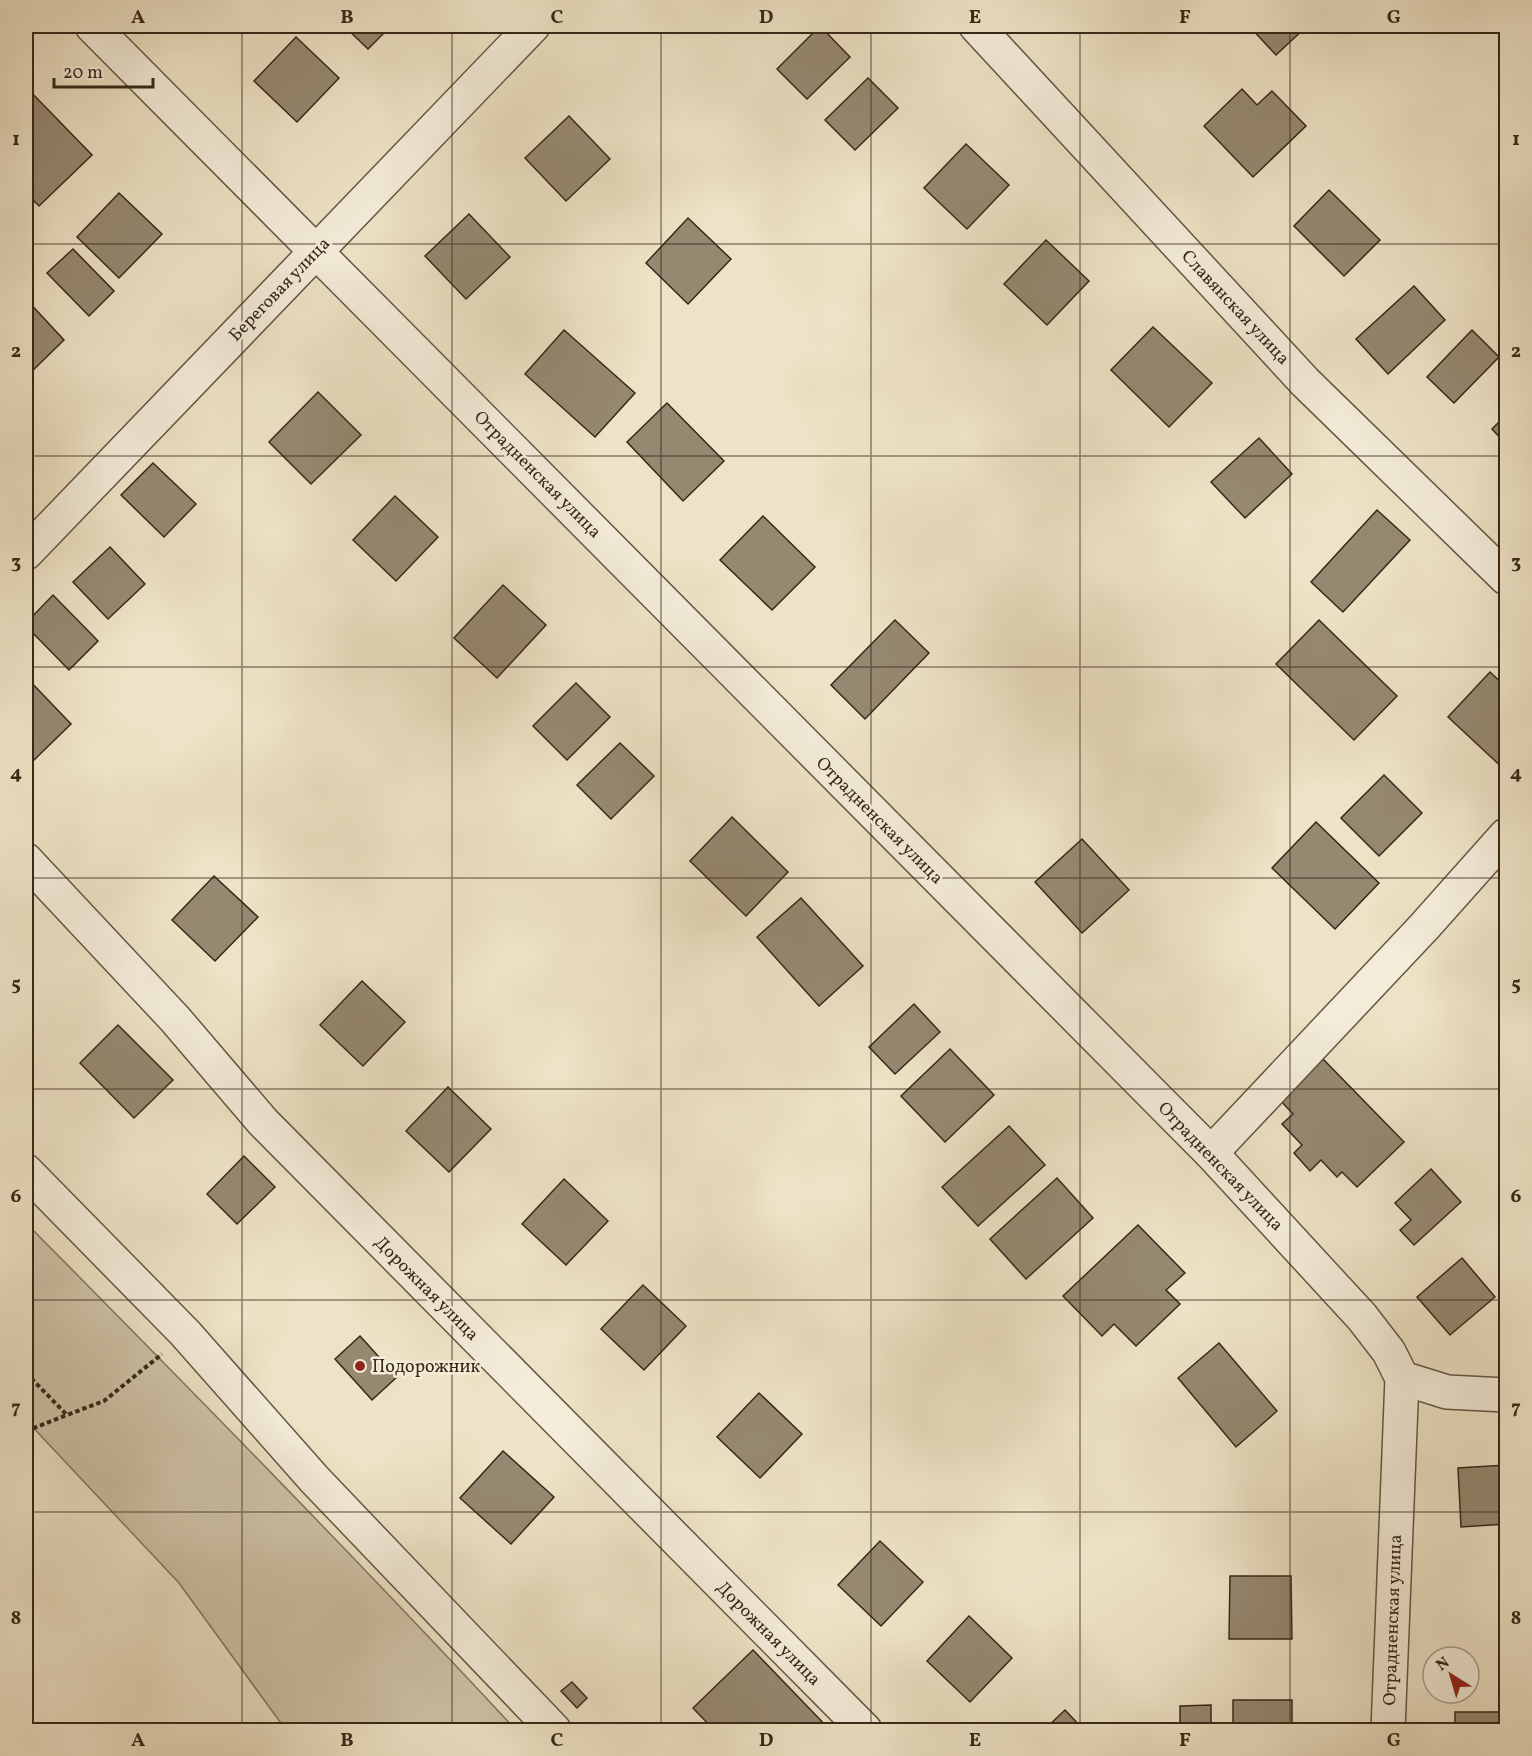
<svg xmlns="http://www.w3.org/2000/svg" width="1532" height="1756" viewBox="0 0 1532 1756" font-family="Vollkorn,serif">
	<rect width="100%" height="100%" fill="#eee3c6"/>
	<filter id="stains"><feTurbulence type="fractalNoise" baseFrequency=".00333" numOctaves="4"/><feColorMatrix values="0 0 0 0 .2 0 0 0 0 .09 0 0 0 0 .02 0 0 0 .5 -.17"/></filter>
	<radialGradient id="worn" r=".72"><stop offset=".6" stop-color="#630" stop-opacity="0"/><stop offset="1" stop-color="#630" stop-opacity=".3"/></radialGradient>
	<!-- green -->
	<path fill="#cfc3a8" stroke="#827660" stroke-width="1.5" d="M 26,1223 C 191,1390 356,1558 516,1730 L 288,1730 L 283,1726 L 179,1583 L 26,1420 Z"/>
	<!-- building -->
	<g fill="#968972" stroke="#362818" stroke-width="1.5">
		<polygon points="344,26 391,26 368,49"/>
		<polygon points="820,26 850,57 807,99 777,69"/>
		<polygon points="1249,26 1307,26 1276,55"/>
		<polygon points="296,37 339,78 297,122 254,81"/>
		<polygon points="868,78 898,108 855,150 825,120"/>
		<polygon points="26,87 92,155 39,206 26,193"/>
		<polygon points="1242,89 1257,105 1272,91 1306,126 1253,177 1204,126"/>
		<polygon points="569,116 610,159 566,201 525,158"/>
		<polygon points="966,144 1009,185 967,229 924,188"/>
		<polygon points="1329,190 1380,240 1344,276 1294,226"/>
		<polygon points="119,193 162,234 119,278 77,237"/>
		<polygon points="469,214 510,257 466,299 425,256"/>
		<polygon points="688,218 731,259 688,304 646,263"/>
		<polygon points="1046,240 1089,281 1047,325 1004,284"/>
		<polygon points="73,249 114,291 89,316 47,273"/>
		<polygon points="1414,286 1445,320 1388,374 1356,339"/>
		<polygon points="26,299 64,340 26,377"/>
		<polygon points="1153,327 1212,383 1169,427 1111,370"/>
		<polygon points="564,330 635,393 595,437 525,374"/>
		<polygon points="1472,330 1499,357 1454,403 1427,377"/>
		<polygon points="318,392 361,435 311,484 269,442"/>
		<polygon points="667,403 724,461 683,501 627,442"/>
		<polygon points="1506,415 1506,444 1492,429"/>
		<polygon points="1259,438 1292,474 1245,518 1211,482"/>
		<polygon points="153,463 196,504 164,537 121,495"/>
		<polygon points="395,496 438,537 396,581 353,540"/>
		<polygon points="1377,510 1410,540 1343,612 1311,582"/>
		<polygon points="763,516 815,567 772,610 720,560"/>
		<polygon points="110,547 145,584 108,619 73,582"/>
		<polygon points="503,585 546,625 497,678 454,638"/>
		<polygon points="53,595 98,641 69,670 26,626 26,623"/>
		<polygon points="895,620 929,653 865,719 831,685"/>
		<polygon points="1319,620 1397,696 1354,740 1276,664"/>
		<polygon points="1490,672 1506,687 1506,771 1448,717"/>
		<polygon points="26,677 71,724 34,760 26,752"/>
		<polygon points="576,683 610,717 567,760 533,726"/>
		<polygon points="620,743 654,776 611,819 577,785"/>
		<polygon points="1384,775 1422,813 1379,856 1341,818"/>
		<polygon points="732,817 788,872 746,916 690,861"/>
		<polygon points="1316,822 1379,883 1335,929 1272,868"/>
		<polygon points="1082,839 1129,890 1082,933 1035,882"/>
		<polygon points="214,876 258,917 215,961 172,920"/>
		<polygon points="801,898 863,966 819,1006 757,937"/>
		<polygon points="362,981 405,1022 363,1066 320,1025"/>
		<polygon points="914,1004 940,1032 895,1074 869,1047"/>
		<polygon points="118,1025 173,1080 134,1118 80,1063"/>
		<polygon points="950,1049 994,1095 945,1142 901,1096"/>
		<polygon points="1323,1059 1404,1142 1357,1187 1342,1172 1337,1177 1321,1160 1310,1171 1294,1153 1302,1145 1282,1124 1293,1114 1280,1100"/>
		<polygon points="448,1087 491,1129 449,1172 406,1131"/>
		<polygon points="1009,1126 1045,1165 978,1226 942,1187"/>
		<polygon points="244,1156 275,1187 237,1224 207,1194"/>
		<polygon points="1431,1169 1461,1202 1414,1245 1400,1230 1411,1220 1395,1203"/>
		<polygon points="1057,1178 1093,1218 1026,1279 990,1239"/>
		<polygon points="564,1179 608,1221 566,1265 522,1224"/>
		<polygon points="1138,1225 1185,1273 1166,1290 1180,1304 1136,1346 1114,1324 1102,1336 1063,1296"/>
		<polygon points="1462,1258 1495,1297 1450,1335 1417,1297"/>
		<polygon points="643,1285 686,1326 644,1370 601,1329"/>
		<polygon points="360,1336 397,1377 372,1400 335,1359"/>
		<polygon points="1219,1343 1277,1411 1236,1447 1178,1378"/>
		<polygon points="759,1393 802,1434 760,1478 717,1437"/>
		<polygon points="503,1451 554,1497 511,1544 460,1498"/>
		<polygon points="1506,1465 1506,1524 1461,1527 1458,1468"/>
		<polygon points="880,1541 923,1582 881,1626 838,1585"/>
		<polygon points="1230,1576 1291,1576 1292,1639 1229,1639"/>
		<polygon points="969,1616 1012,1658 970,1702 927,1661"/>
		<polygon points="753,1650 830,1730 714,1730 693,1708"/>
		<polygon points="572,1682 587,1698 577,1708 561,1691"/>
		<rect x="1233" y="1700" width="59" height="30"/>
		<polygon points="1211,1705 1211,1730 1180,1730 1180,1706"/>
		<polygon points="1065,1710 1084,1730 1044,1730"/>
		<rect x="1455" y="1712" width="51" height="18"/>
	</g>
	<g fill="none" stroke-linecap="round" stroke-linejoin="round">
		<defs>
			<g id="minor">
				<polyline points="92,26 1211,1153 1362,1317 1389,1352 1402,1378 1388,1730"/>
				<polyline points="976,26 1305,382 1506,578"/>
				<polyline points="26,553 533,26"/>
				<polyline points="26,860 175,1019 263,1122 865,1730"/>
				<polyline points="1211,1153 1424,927 1506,835"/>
				<polyline points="26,1171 185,1333 315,1480 554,1730"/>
				<polyline points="1402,1378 1447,1392 1506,1395"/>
			</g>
		</defs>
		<!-- minor casing -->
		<use href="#minor" stroke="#645744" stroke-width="36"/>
		<!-- path -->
		<g stroke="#362818" stroke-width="4" stroke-dasharray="4.5 3" stroke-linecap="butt">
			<polyline points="26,1373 67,1415 104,1401 162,1354"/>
			<polyline points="26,1431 67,1415"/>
		</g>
		<!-- minor -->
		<use href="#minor" stroke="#f4edda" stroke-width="33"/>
	</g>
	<!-- grid -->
	<path fill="none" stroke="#362818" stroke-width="1.5" stroke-opacity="0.55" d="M 242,26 L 242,1730M 452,26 L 452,1730M 661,26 L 661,1730M 871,26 L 871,1730M 1080,26 L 1080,1730M 1290,26 L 1290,1730M 26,244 L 1506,244M 26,456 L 1506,456M 26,667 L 1506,667M 26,878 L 1506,878M 26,1089 L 1506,1089M 26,1300 L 1506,1300M 26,1512 L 1506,1512"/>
	<!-- markers -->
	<circle fill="#8f2418" stroke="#f4edda" stroke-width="2" cx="360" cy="1366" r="6"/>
	<g text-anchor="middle" stroke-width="5" stroke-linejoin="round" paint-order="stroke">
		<!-- street labels -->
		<g font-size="18" fill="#362818" stroke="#f4edda">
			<text transform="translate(279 289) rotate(-46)" y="6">Береговая улица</text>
			<text transform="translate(1236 307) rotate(47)" y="6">Славянская улица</text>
			<text transform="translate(538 474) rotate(45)" y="6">Отрадненская улица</text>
			<text transform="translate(880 820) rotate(45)" y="6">Отрадненская улица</text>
			<text transform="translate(1221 1166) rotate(46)" y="6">Отрадненская улица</text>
			<text transform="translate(427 1288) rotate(45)" y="6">Дорожная улица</text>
			<text transform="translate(1392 1620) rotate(-88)" y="6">Отрадненская улица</text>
			<text transform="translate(769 1633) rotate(45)" y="6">Дорожная улица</text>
		</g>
		<!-- poi labels -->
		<g font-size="18" fill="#362818" stroke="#f4edda" text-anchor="start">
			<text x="372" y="1372">Подорожник</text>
		</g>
	</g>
	<!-- margin -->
	<rect width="1532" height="1756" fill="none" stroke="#eee3c6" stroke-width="66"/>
	<!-- north arrow -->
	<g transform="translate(1451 1675) rotate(323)"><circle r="28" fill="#f4edda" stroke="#a89e8c" stroke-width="1.5"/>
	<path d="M0-4.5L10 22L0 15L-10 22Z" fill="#8f2418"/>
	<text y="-9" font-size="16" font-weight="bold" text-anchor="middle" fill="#362818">N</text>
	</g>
	<!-- scale -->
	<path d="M54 78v9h99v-9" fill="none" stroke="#362818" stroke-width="3"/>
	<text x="63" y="78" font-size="18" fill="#362818" stroke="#f4edda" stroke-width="4.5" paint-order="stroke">20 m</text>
	<rect x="33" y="33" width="1466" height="1690" fill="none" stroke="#362818" stroke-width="2"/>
	<g font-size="20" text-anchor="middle" font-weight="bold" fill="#362818">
		<text x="138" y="23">A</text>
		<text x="347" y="23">B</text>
		<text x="557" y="23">C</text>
		<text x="766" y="23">D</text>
		<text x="975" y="23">E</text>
		<text x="1185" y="23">F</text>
		<text x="1394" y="23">G</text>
		<text x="16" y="145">1</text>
		<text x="1516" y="145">1</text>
		<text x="16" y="357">2</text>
		<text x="1516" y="357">2</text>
		<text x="16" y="568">3</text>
		<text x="1516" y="568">3</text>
		<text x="16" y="779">4</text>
		<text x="1516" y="779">4</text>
		<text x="16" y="990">5</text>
		<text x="1516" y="990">5</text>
		<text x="16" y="1202">6</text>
		<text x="1516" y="1202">6</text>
		<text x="16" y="1413">7</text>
		<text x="1516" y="1413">7</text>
		<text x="16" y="1624">8</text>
		<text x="1516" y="1624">8</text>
		<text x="138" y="1746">A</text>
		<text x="347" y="1746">B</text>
		<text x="557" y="1746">C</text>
		<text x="766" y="1746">D</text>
		<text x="975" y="1746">E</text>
		<text x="1185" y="1746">F</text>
		<text x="1394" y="1746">G</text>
	</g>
	<rect width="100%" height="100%" filter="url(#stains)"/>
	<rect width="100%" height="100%" fill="url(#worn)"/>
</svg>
